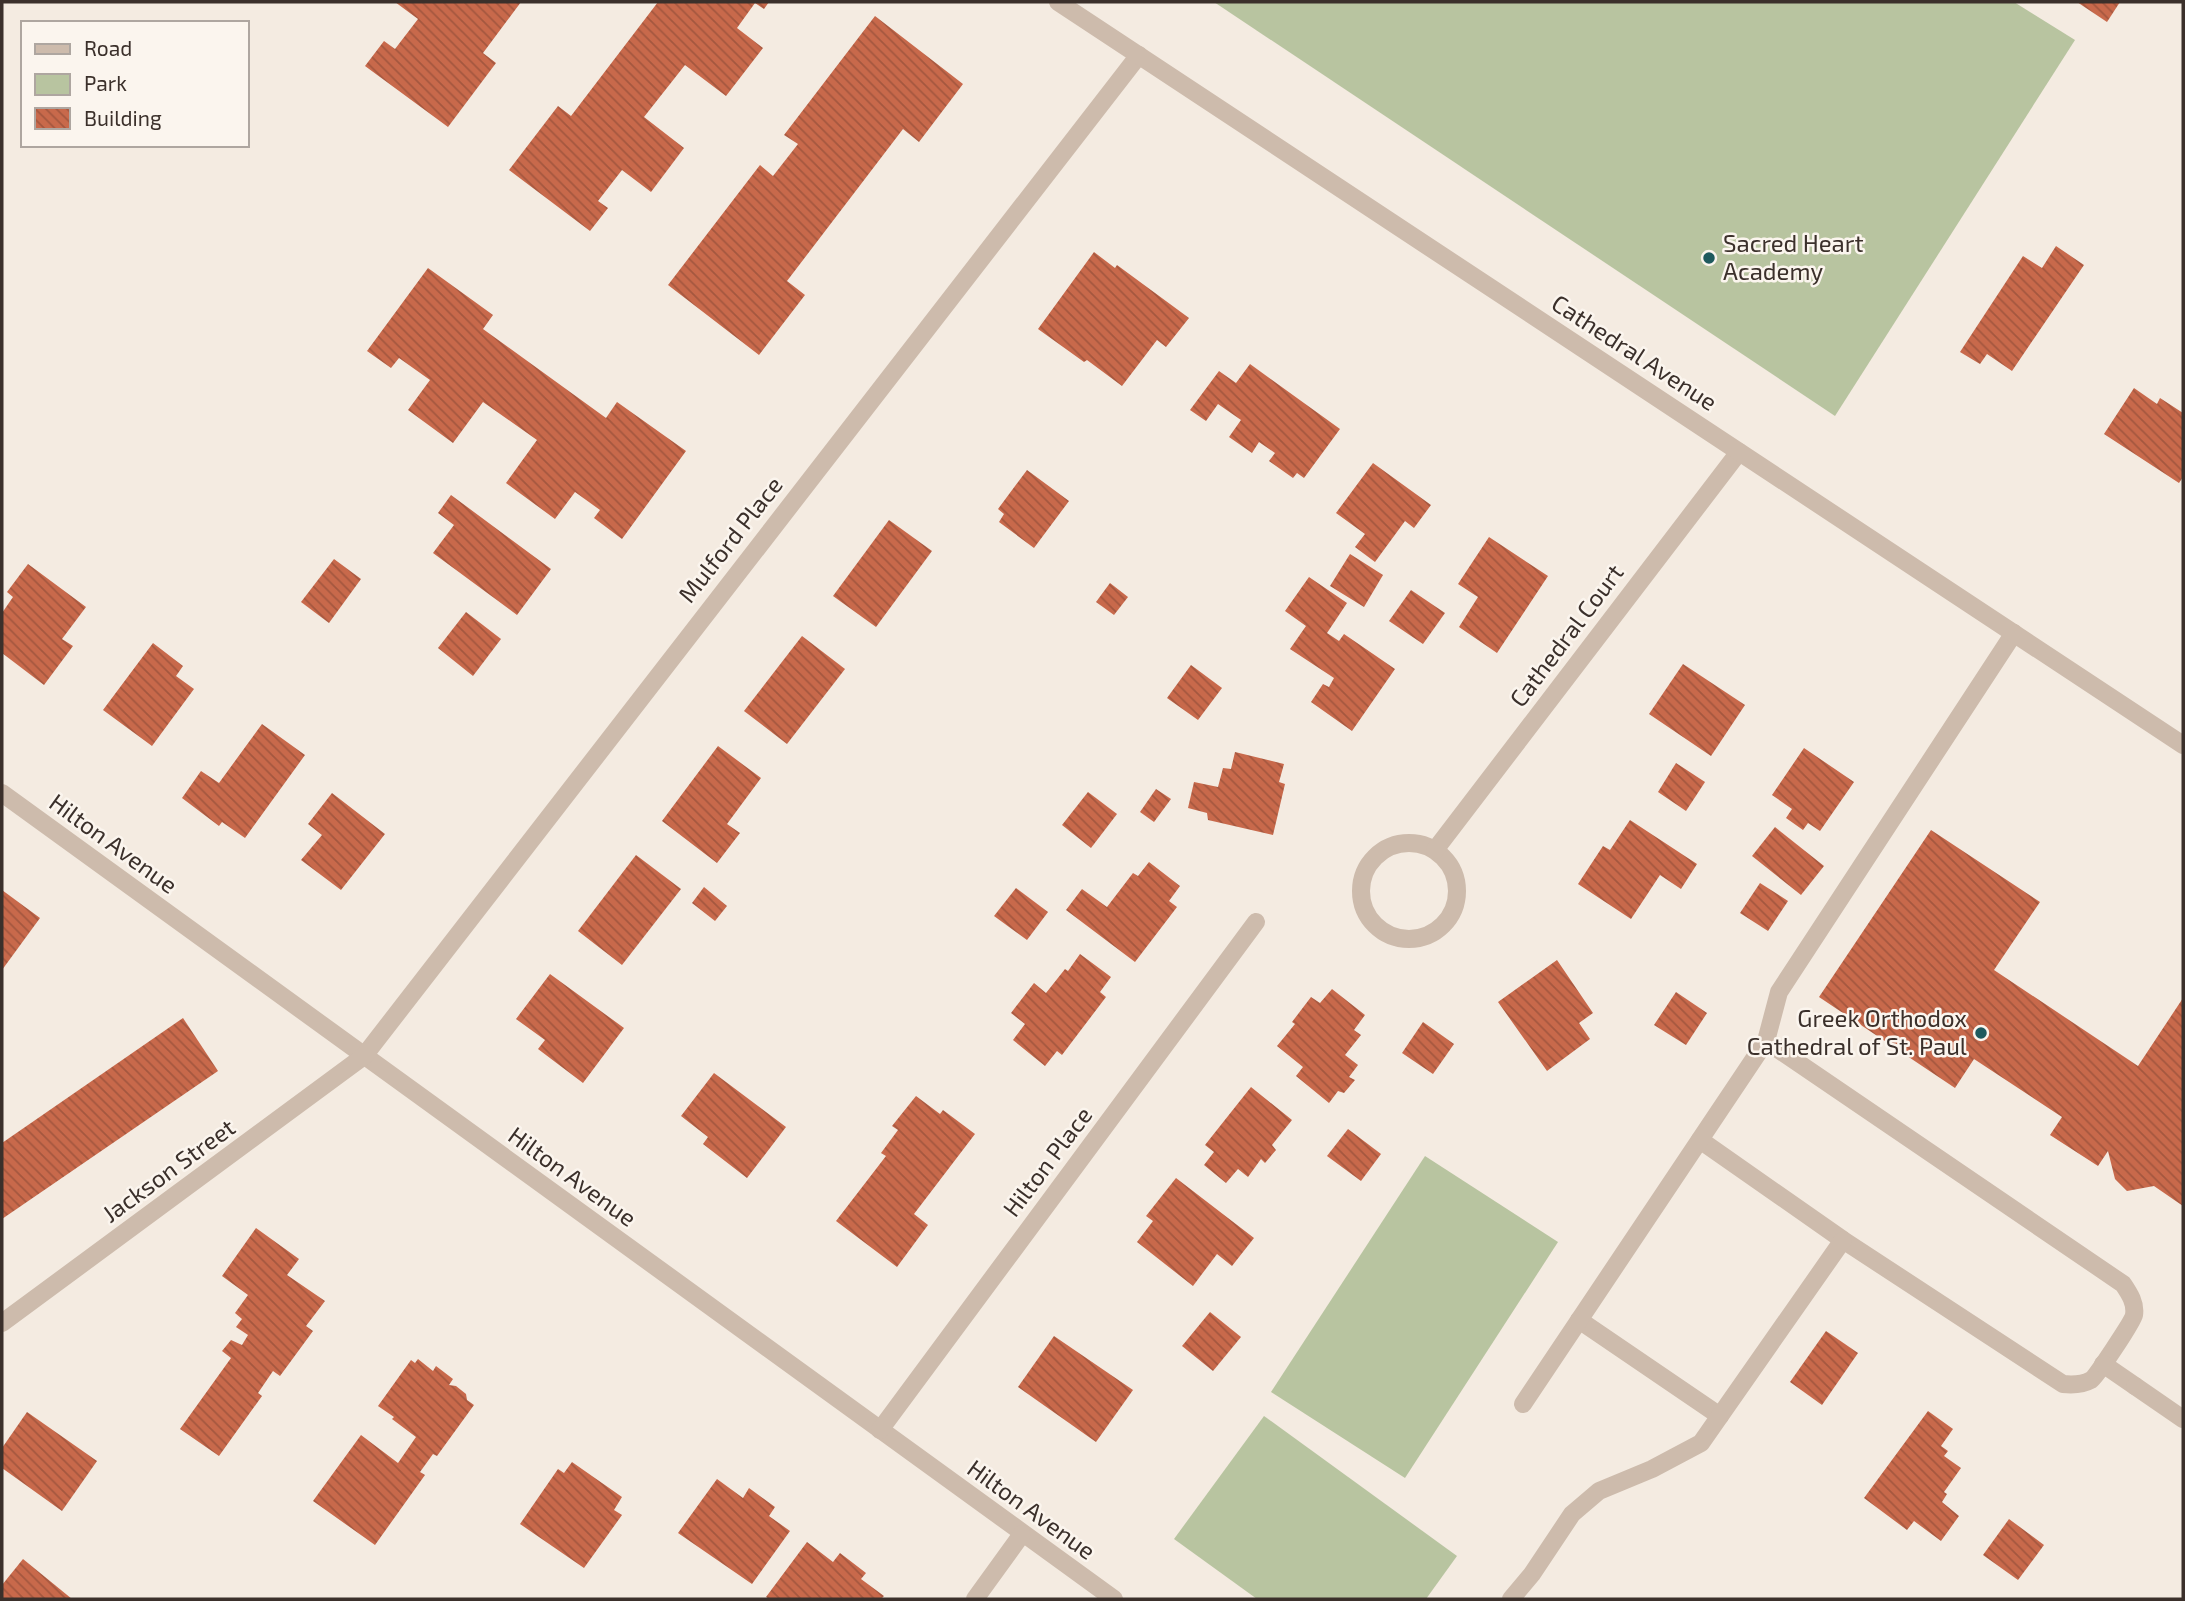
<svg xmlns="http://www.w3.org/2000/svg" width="2185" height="1601" viewBox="0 0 2185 1601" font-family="'Exo 2',sans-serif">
	<defs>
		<pattern id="building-back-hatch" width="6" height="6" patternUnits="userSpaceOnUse" patternTransform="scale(1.75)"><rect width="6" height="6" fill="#c8694b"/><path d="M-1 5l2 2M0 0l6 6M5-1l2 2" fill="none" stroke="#a4573f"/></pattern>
	</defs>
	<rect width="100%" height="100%" fill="#f4ebe1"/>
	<!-- green -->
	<g fill="#b8c4a0">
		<polygon points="1214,2 2014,2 2075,40 1835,416"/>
		<polygon points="1425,1156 1558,1242 1405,1478 1271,1392"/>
		<polygon points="1264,1416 1457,1556 1426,1599 1257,1599 1174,1539"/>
	</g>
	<!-- building -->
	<g fill="url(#building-back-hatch)">
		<polygon points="395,2 521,2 483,53 496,63 448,127 365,66 384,41 395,49 418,19"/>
		<polygon points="658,2 769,2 764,9 755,3 737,28 763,48 726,96 685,65 644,117 684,148 651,192 622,170 598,201 608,208 590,231 509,170 558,106 571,116"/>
		<polygon points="2077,2 2120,2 2107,22"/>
		<polygon points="875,16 963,84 919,142 903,129 787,281 805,295 759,355 668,285 760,165 773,176 798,144 784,135"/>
		<polygon points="2056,246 2084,265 2012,371 1987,354 1980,364 1960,352 2023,256 2042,268"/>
		<polygon points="1094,252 1115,268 1117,265 1189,318 1166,347 1157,340 1122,386 1087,360 1084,362 1038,329"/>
		<polygon points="428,268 493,315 483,329 606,418 617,402 686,451 622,539 594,518 600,510 575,492 555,519 506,483 537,440 483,402 453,443 408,410 430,380 399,358 391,368 367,351"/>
		<polygon points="1250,364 1340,429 1304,478 1297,473 1293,478 1269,461 1275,453 1259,442 1252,453 1229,437 1241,420 1218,404 1206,421 1190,410 1219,371 1236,383"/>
		<polygon points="2134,388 2157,404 2160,398 2183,413 2183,477 2179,483 2104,434"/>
		<polygon points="1373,463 1431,505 1414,528 1405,521 1375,562 1355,547 1365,534 1336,513"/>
		<polygon points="1027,470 1069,501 1034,548 999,522 1004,514 998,509"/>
		<polygon points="451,495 551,569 517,615 433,553 454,525 438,513"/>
		<polygon points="889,520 932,551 876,627 833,596"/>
		<polygon points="1489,537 1548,576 1497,653 1459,627 1478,597 1458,584"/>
		<polygon points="1350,554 1383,575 1364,607 1330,586"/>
		<polygon points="334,559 361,579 329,623 301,602"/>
		<polygon points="28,564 86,607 62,639 73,646 44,685 2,653 2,613 13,597 7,592"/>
		<polygon points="1309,577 1347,603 1327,633 1339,641 1344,634 1395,669 1352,731 1311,702 1323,684 1329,687 1334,678 1290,649 1306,626 1285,611"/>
		<polygon points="1110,583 1128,597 1114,615 1096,602"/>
		<polygon points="1411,590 1445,613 1423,644 1389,621"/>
		<polygon points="466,612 501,639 473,676 438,648"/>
		<polygon points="802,636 845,669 787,744 744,711"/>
		<polygon points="153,643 183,666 176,676 194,689 152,746 103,710"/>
		<polygon points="1683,664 1745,705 1711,756 1649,714"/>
		<polygon points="1191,665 1222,688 1198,720 1167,698"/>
		<polygon points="262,724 305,755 245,838 222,822 219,826 182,798 201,771 219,783"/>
		<polygon points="718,746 761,778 727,824 740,833 717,863 662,821"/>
		<polygon points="1804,748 1854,782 1820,831 1808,823 1803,830 1786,818 1792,809 1772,795"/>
		<polygon points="1235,752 1284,764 1279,782 1285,784 1273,835 1208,820 1207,813 1188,808 1194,782 1218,787 1223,768 1231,769"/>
		<polygon points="1676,763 1705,782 1686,811 1658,792"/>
		<polygon points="1156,789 1171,799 1154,822 1140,812"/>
		<polygon points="1088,792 1117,814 1091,848 1062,825"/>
		<polygon points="332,793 385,834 341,890 301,860 322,835 308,824"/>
		<polygon points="1630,820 1697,864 1681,889 1660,875 1631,919 1578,884 1603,846 1610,850"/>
		<polygon points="1775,827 1824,866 1801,895 1752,856"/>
		<polygon points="1931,830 2040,902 1994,970 2138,1066 2183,998 2183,1206 2154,1186 2127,1191 2115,1179 2108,1151 2098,1166 2050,1135 2062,1117 1974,1059 1955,1088 1819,997"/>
		<polygon points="636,855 681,889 622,965 578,931"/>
		<polygon points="1149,862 1180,886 1169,901 1177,907 1135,962 1066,910 1082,889 1107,907 1133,873 1138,876"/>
		<polygon points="1760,883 1788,901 1768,931 1740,913"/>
		<polygon points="704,887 727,906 715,921 692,903"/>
		<polygon points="1016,888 1048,912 1027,940 994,916"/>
		<polygon points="2,890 40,918 2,970"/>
		<polygon points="1080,954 1111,977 1100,992 1106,997 1062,1055 1057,1051 1045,1066 1013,1040 1025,1024 1011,1013 1034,983 1046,993 1065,969 1068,971"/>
		<polygon points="1557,960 1593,1013 1579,1023 1590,1039 1547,1071 1498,1002"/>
		<polygon points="550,974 624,1028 583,1083 538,1049 545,1040 516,1019"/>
		<polygon points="1332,989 1365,1015 1354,1030 1361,1035 1345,1055 1358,1065 1349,1077 1355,1080 1344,1093 1338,1091 1329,1103 1296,1076 1303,1067 1277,1046 1295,1024 1292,1022 1311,997 1320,1003"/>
		<polygon points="1676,992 1707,1013 1686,1045 1654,1025"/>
		<polygon points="183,1018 218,1071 2,1219 2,1143"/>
		<polygon points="1423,1022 1454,1044 1433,1074 1402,1053"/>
		<polygon points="714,1073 786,1127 747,1178 703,1144 708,1137 681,1116"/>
		<polygon points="1251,1087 1292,1120 1272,1145 1276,1150 1265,1163 1261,1159 1248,1177 1238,1169 1226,1183 1204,1165 1214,1152 1205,1145"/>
		<polygon points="916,1096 940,1114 943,1110 975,1134 914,1214 928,1225 897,1267 836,1221 886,1156 881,1153 898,1130 892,1126"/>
		<polygon points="1348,1129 1381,1154 1361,1181 1327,1156"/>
		<polygon points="1176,1178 1254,1238 1232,1266 1217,1254 1193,1286 1137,1242 1153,1221 1146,1216"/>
		<polygon points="256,1228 299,1259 287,1275 325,1301 306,1326 313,1331 280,1376 273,1371 258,1393 262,1396 219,1456 180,1429 231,1358 222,1351 231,1340 242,1345 248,1335 236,1327 242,1319 235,1313 248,1295 222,1276"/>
		<polygon points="1210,1312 1241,1337 1213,1371 1182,1346"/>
		<polygon points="1826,1331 1858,1353 1822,1405 1790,1382"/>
		<polygon points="1054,1336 1133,1390 1096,1442 1018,1387"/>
		<polygon points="418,1359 433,1371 436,1366 453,1379 449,1385 456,1386 466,1394 467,1400 474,1405 437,1456 433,1454 420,1472 425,1475 375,1545 313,1501 361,1435 398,1463 416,1437 392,1419 394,1417 378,1406 411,1360 415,1363"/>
		<polygon points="1928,1411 1953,1429 1941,1446 1948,1451 1944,1456 1961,1468 1944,1492 1947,1494 1942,1502 1959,1516 1941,1541 1914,1521 1907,1530 1864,1498"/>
		<polygon points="27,1412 97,1461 62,1511 2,1468 2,1448"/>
		<polygon points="572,1462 622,1497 614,1510 622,1515 584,1568 520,1524 558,1469 564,1473"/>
		<polygon points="717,1479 743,1498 749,1488 775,1507 769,1516 790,1531 752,1584 678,1533"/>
		<polygon points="2009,1519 2044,1545 2018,1580 1983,1555"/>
		<polygon points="807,1542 833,1562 840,1553 866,1573 861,1579 884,1596 881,1599 769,1599 766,1597"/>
		<polygon points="23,1559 72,1599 2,1599 2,1585"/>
	</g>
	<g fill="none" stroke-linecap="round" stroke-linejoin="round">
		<!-- service -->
		<g stroke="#cdbbac" stroke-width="18">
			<path d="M 1700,1140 L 1843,1240 L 2063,1384 C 2073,1385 2082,1385 2091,1380 C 2096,1377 2133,1321 2134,1315 C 2136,1303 2129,1293 2123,1284 L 1766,1041"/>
			<polyline points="1579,1320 1720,1416"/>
			<polyline points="2103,1364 2135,1386"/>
			<polyline points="1523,1404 1766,1041 1779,992 2014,633"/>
			<polyline points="1511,1599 1532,1574 1572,1514 1599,1491 1652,1469 1701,1443 1843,1240"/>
		</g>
		<!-- minor -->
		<g stroke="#cdbbac" stroke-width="18">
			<polyline points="2,793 1114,1599"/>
			<circle cx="1409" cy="891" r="48"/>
			<polyline points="1435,850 1739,452"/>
			<polyline points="2,1323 364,1056 1139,55"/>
			<polyline points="2135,1386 2183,1419"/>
			<polyline points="880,1430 1256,922"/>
			<polyline points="975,1599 1022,1534"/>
		</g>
		<!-- tertiary -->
		<polyline stroke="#cdbbac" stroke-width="18" points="1058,2 2183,745"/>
	</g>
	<!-- markers -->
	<g fill="#1f5a5e" stroke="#fbf5ee" stroke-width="2.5">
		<circle cx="1709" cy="258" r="7"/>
		<circle cx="1981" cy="1033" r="7"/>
	</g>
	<g text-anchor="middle" stroke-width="5" stroke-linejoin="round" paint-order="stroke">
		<!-- poi labels -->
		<g font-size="24" fill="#3b302b" stroke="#fbf5ee" text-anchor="start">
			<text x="1723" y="252">Sacred Heart<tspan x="1723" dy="28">Academy</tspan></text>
			<text x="1967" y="1027" text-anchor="end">Greek Orthodox<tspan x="1967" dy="28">Cathedral of St. Paul</tspan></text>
		</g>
		<!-- street labels -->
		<g font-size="24" fill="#3b302b" stroke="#fbf5ee">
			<text transform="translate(1634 353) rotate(33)" y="8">Cathedral Avenue</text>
			<text transform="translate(731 540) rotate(-52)" y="8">Mulford Place</text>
			<text transform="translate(1567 636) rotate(-53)" y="8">Cathedral Court</text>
			<text transform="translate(113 844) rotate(36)" y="8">Hilton Avenue</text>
			<text transform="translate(1048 1162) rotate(-53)" y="8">Hilton Place</text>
			<text transform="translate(169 1171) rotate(-36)" y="8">Jackson Street</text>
			<text transform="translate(572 1177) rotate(36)" y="8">Hilton Avenue</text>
			<text transform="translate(1031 1510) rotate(36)" y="8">Hilton Avenue</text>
		</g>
	</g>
	<!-- border -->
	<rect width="2185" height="1601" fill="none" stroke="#3b302b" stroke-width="7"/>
	<!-- legend -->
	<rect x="21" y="21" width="228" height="126" fill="#fbf5ee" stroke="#aea6a0" stroke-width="2"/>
	<rect x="35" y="44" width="35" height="10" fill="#cdbbac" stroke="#aea6a0" stroke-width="2"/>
	<text x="84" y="56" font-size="21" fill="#3b302b">Road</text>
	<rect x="35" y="74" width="35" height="21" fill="#b8c4a0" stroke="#aea6a0" stroke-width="2"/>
	<text x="84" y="91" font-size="21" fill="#3b302b">Park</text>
	<rect x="35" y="108" width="35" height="21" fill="url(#building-back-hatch)" stroke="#aea6a0" stroke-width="2"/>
	<text x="84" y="126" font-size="21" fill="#3b302b">Building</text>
</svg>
